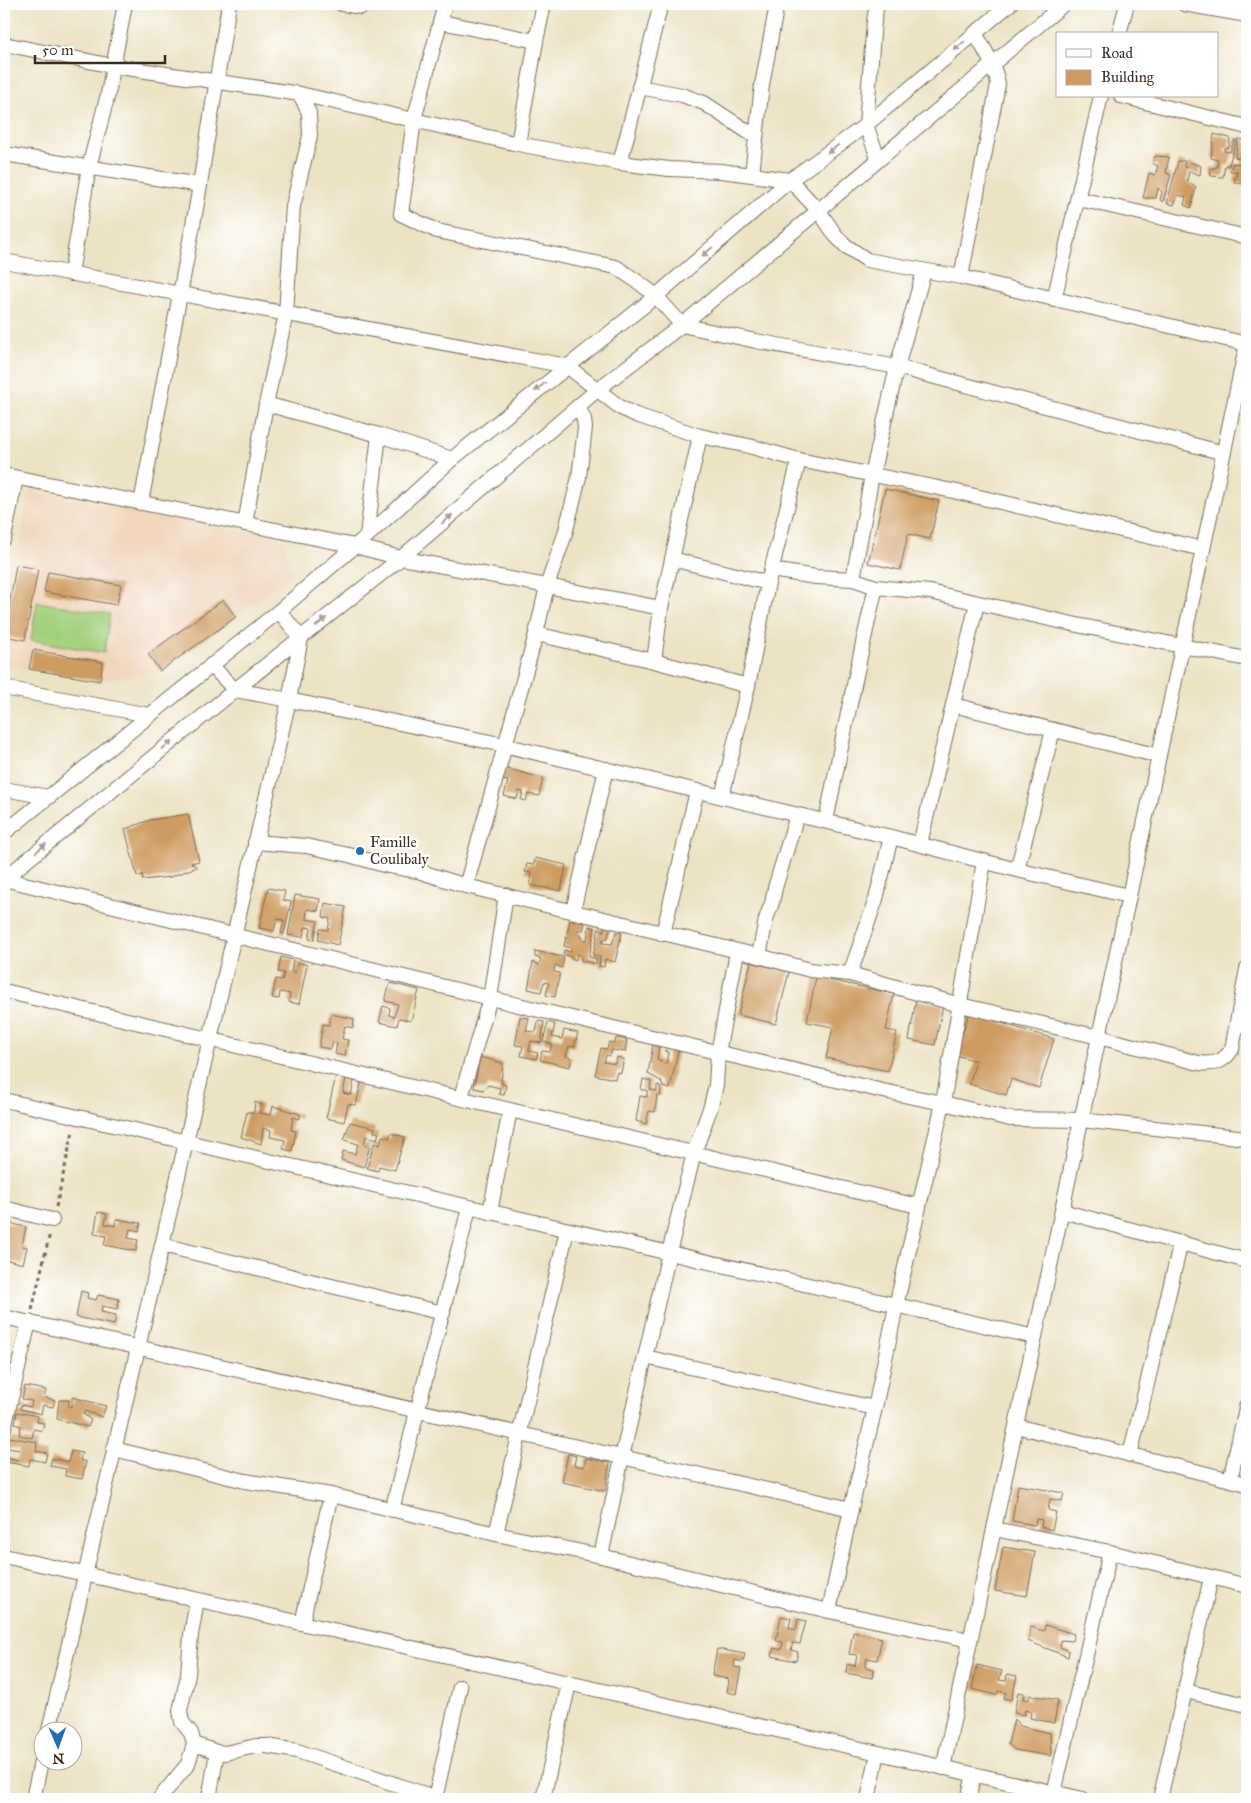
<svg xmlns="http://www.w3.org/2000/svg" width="1251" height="1803" viewBox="0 0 1251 1803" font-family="'IM FELL Great Primer',serif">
	<rect width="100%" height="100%" fill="#fff"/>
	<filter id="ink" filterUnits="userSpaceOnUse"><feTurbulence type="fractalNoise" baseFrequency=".02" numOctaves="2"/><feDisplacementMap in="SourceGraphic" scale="10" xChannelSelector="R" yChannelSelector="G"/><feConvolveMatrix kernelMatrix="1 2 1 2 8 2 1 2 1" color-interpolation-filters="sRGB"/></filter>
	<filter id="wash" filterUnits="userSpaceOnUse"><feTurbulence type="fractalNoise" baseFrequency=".0096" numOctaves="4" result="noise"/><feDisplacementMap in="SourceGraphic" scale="20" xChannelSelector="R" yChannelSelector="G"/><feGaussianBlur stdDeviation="1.12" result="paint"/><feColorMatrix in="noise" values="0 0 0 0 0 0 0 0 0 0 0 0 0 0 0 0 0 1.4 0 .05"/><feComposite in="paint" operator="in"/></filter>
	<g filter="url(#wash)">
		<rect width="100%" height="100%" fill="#ece3c4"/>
		<!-- built -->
		<polygon fill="#f0d6bc" points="29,490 284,540 292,575 160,671 100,681 4,665 4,636"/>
		<!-- green -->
		<polygon fill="#a3d07d" stroke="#6f7d4e" points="37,602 110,614 104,653 31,640"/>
		<g id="blocks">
			<!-- building -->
			<g fill="#ce9b61">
				<polygon points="1214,134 1230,138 1229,147 1225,148 1224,151 1230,152 1234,140 1236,140 1229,165 1225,165 1223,177 1211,176 1210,169 1217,167 1218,160 1211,158"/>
				<polygon points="1238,139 1247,140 1247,185 1234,182 1237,171 1230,171 1233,163 1240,164 1241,159 1235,157"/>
				<polygon points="1155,156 1169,157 1166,173 1171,175 1163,202 1160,200 1162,192 1158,188 1156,198 1143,198 1149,173 1155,175 1158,166 1152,163"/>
				<polygon points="1178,161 1185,161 1184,165 1186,168 1190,162 1201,166 1200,175 1189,171 1187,181 1196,188 1191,208 1184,205 1186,197 1178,195 1174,205 1167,203"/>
				<polygon points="885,489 939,501 930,539 908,534 900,570 868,563"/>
				<polygon points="16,565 38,569 25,640 4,636"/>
				<polygon points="48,572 121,585 117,605 44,592"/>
				<polygon points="223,600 236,617 160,671 148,654"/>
				<polygon points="33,650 103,662 100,681 29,669"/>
				<polygon points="504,768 543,778 539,796 528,794 526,801 521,800 523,792 519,791 517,799 504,796 508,781 501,780"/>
				<polygon points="188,814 199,861 191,863 197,867 170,877 142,880 143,875 137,876 125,829 150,820"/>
				<polygon points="535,858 566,865 561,891 530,885 532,873 525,872 527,864 534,865"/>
				<polygon points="268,888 285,891 283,900 291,902 284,934 281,933 284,920 277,919 274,931 259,928"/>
				<polygon points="295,895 320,899 318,911 307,909 306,919 318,921 314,940 309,939 311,928 305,927 303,937 288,935"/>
				<polygon points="325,903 346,907 338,945 318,940 320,929 328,930 330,919 323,917"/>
				<polygon points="570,920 585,923 583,930 577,930 584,940 587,940 589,926 595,928 589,957 597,959 596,964 582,961 580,955 577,954 576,960 563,954 564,950 571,952 571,948 564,946"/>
				<polygon points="604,927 611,928 607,939 603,939 602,943 612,944 616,932 622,933 615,962 605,959 604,967 599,966 600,957 593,955 599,928 604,931"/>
				<polygon points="535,951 564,957 562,968 555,965 554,972 560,973 555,997 546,995 549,983 544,982 541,992 528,989 533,962 539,965 541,959 535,957"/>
				<polygon points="281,957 293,960 291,972 295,973 298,962 307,965 299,1004 289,1002 290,994 280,992 279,999 272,998 276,979 282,980 284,973 278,972"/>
				<polygon points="751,962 789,972 776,1024 738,1015"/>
				<polygon points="816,977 894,994 886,1030 897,1032 888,1071 826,1058 833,1027 807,1022"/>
				<polygon points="390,983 419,990 411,1021 399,1018 397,1026 379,1022 383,1006 390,1008 389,1015 394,1017 398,1004 385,1001"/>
				<polygon points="916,1000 943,1005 935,1045 909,1040"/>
				<polygon points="969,1013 1054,1039 1039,1088 1011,1079 1006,1095 969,1084 976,1061 956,1055"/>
				<polygon points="331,1014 354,1019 353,1028 345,1026 342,1039 348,1040 345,1056 335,1054 337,1043 333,1042 331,1049 319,1047 323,1024 329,1025"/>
				<polygon points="520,1017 529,1018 526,1031 536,1032 538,1021 544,1022 541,1043 531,1041 529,1051 538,1053 536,1059 521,1056 523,1046 515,1045"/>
				<polygon points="548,1022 555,1024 552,1037 562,1039 564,1030 578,1033 574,1047 569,1046 566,1056 572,1058 570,1067 540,1060 542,1051 550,1052 552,1044 543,1042"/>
				<polygon points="616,1038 627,1040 625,1052 612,1050 610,1056 606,1055 604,1062 615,1064 617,1057 624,1059 621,1073 617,1072 615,1079 595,1075 601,1048 607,1049 609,1042 615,1043"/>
				<polygon points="653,1045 659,1046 657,1060 666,1064 669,1052 665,1051 667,1047 678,1051 670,1089 663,1087 661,1081 648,1074"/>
				<polygon points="480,1057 503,1063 501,1083 506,1085 504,1095 499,1094 500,1088 488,1085 484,1090 474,1088"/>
				<polygon points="336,1076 346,1078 343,1093 351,1095 354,1081 361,1083 356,1105 348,1104 344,1122 326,1118"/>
				<polygon points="643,1079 651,1081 650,1090 657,1091 657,1085 660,1086 661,1096 657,1095 655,1112 649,1111 646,1124 636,1121 640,1096 647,1097 647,1090 641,1090"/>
				<polygon points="255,1102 262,1105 259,1113 271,1115 273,1106 300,1114 300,1119 293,1117 291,1130 296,1131 292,1151 283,1149 285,1140 270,1137 271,1130 263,1128 261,1144 241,1137 247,1112 254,1112"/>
				<polygon points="350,1122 375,1128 374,1132 379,1133 377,1139 366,1136 364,1144 370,1146 364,1167 341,1160 343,1151 355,1154 358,1144 344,1140"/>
				<polygon points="391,1133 405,1137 395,1170 379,1166 378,1171 367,1168 374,1143 380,1145 382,1136 389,1138"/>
				<polygon points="98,1212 107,1214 105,1224 115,1226 116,1219 141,1223 139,1231 130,1229 128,1238 138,1240 136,1251 104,1245 106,1236 94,1234"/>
				<polygon points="4,1222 26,1227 22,1246 27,1247 23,1264 4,1259"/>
				<polygon points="81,1291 88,1293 87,1298 96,1300 98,1295 119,1299 117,1309 102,1306 101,1312 116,1315 114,1325 76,1317"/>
				<polygon points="25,1386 46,1390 44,1397 55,1400 53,1407 43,1405 41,1414 20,1409 21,1405 31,1407 32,1401 22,1399"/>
				<polygon points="72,1397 106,1406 102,1417 85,1411 83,1414 91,1420 88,1427 57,1419 59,1400 69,1400 69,1407 72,1406"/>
				<polygon points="17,1412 38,1416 37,1422 44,1423 42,1431 34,1429 32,1438 19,1435 21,1426 15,1424"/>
				<polygon points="9,1437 37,1442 36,1451 47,1453 45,1462 30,1459 29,1466 5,1462 6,1457 18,1460 20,1450 7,1448"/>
				<polygon points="71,1451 82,1453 80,1460 86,1462 82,1479 65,1476 66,1469 50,1466 52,1458 68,1462"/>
				<polygon points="568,1454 576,1456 574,1465 584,1467 586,1458 610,1463 605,1491 562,1482"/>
				<polygon points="1018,1485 1064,1493 1062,1501 1050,1499 1048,1510 1056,1512 1052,1530 1041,1527 1042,1520 1036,1519 1035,1525 1012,1521"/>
				<polygon points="1003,1547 1035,1552 1027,1596 995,1591"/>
				<polygon points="781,1616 791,1618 789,1628 796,1630 798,1619 806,1621 800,1644 793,1643 791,1650 798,1652 796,1661 772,1656 774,1648 781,1650 783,1642 776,1641"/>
				<polygon points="1045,1625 1074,1634 1072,1641 1061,1640 1060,1647 1069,1651 1068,1657 1028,1641 1031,1627 1044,1631"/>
				<polygon points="853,1632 882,1638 877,1660 867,1658 865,1667 874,1669 872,1678 846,1673 847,1664 855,1666 857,1655 849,1654"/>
				<polygon points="717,1649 745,1654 743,1662 735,1660 734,1667 741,1668 736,1694 727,1692 729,1679 712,1676"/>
				<polygon points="977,1665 1002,1671 999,1680 1006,1681 1007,1674 1017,1676 1011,1700 1004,1698 1006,1693 998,1691 997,1695 972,1689"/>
				<polygon points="1018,1692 1024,1693 1023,1699 1029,1700 1030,1695 1058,1700 1054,1723 1030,1718 1031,1712 1025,1710 1024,1715 1014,1713"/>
				<polygon points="1014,1719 1020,1726 1050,1733 1051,1756 1015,1750 1008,1744"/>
			</g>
		</g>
	</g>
	<g filter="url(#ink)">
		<use href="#blocks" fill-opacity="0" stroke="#796b58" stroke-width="1"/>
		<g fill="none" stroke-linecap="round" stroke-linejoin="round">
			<defs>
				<g id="street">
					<polyline points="342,4 361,7"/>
					<polyline points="445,4 414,120 401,214 437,231 616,267 641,284 656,296 682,325 756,341 897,367 1224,453"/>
					<polyline points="877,4 874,21 866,125 878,158"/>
					<polyline points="1184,4 1247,15"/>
					<polyline points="441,22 536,41"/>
					<polyline points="1119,34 1127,4"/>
					<polyline points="4,44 113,66 300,94 518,144 620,163 669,169 721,171 790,180 819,211 836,236 846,246 867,260 961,277 1247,344"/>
					<polyline points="639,87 682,95 704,103 756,137"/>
					<polyline points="1121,96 1247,127"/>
					<polyline points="518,144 536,41 544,4"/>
					<polyline points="4,154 200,185"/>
					<polyline points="620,163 661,4"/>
					<polyline points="752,174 762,85 777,4"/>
					<polyline points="1079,199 1247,237"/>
					<polyline points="4,261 567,366 621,408 636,415 700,436 749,446 799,460 953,491 1203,549"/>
					<polyline points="71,274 89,167 108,94 125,4"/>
					<path d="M 961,277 L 998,84 C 995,65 984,49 975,33"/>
					<polyline points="1054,300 1101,96"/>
					<polyline points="266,404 379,435 452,459"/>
					<polyline points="4,475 355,546 401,558 661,608"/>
					<polyline points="141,503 197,203 229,4"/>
					<polyline points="245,524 266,404 286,314 293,206 310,136 309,113 300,94"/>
					<polyline points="367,536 379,435"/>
					<polyline points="4,538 16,478"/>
					<polyline points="672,559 768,583"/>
					<polyline points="771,570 816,577 853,579 876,587 930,592 1077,625 1247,659"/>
					<polyline points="853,579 872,475 897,367 924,271"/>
					<polyline points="536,634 654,661 748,686"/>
					<polyline points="654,661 661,608 700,436"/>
					<polyline points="211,665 235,690 289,700 495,743 891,837 1017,870 1129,896"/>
					<polyline points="4,688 149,715"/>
					<polyline points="953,705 1159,756"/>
					<polyline points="4,789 48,797"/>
					<polyline points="722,797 748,686 768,583 799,460"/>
					<path d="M 826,821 C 842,743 857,665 876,587"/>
					<polyline points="4,833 279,611 367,536 452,459 656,296 790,180 866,125 1010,4"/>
					<path d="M 255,842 L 306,846 L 349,855 L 384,865 L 418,871 L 466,886 L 759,956 L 810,970 L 850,974 L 960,1005 L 1099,1037 L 1199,1063 C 1214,1065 1224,1062 1232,1049 L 1247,969"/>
					<polyline points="920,844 977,603"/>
					<polyline points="1017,870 1053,730"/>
					<polyline points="4,879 235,690 401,558 597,390 682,325 1064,4"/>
					<polyline points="4,879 592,1023 883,1091 943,1103 1010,1119 1081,1120 1247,1138"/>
					<polyline points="466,886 536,634 547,586 565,534 579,477 585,428 584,419 578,407"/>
					<polyline points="573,911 606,769"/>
					<polyline points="663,934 697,791"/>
					<polyline points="759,956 766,919 772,903 775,888 797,815"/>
					<polyline points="850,974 876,899 891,837"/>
					<polyline points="4,991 918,1206"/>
					<polyline points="461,1097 490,998 506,895"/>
					<path d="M 4,1100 C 348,1176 691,1261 1035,1337"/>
					<polyline points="4,1208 52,1220"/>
					<polyline points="1062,1211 1247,1261"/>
					<polyline points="490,1212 510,1110"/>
					<polyline points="162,1245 443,1313"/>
					<polyline points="4,1317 851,1509"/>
					<polyline points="645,1357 875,1408"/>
					<polyline points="1016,1426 1247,1484"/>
					<polyline points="4,1428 29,1322"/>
					<polyline points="114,1449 245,1481 331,1495"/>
					<polyline points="1130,1455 1181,1242"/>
					<polyline points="1230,1480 1247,1404"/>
					<polyline points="392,1510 469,1208"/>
					<polyline points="994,1529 1110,1552 1247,1586"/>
					<polyline points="496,1534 567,1230"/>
					<polyline points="4,1556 1083,1799"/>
					<polyline points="601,1556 622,1457 669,1253 694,1153 711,1106 716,1085 718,1053 737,952"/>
					<polyline points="829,1611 851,1509 875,1408 896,1306 943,1103 984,861"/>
					<polyline points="302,1623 331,1495 496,1534 601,1556 829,1611 970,1640"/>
					<polyline points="1185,1691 1247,1705"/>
					<polyline points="49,1730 289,700 301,638 279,611"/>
					<polyline points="194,1744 217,1752 225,1753 256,1746 267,1746 297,1751 436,1798"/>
					<polyline points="943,1768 1247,343"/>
					<polyline points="1054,1793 1110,1552"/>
					<polyline points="33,1799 42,1757"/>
					<polyline points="159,1799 188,1764 194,1744 191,1733 182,1722 180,1711 188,1675 191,1635 197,1600"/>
					<polyline points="209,1799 217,1752"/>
					<polyline points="435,1799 460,1687"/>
					<polyline points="543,1799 569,1683"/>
					<polyline points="868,1799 878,1753"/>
					<polyline points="968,1799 974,1775"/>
					<polyline points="1160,1799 1211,1578"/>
				</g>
			</defs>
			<!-- street casing -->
			<use href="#street" stroke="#796b58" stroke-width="16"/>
			<!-- path -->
			<g stroke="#796b58" stroke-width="3" stroke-dasharray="4 4" stroke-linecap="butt">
				<polyline points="56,1207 73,1131"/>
				<polyline points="32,1310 50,1233"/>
			</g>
			<!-- street -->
			<use href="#street" stroke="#fff" stroke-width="14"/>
		</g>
		<!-- one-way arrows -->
		<defs><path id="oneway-solid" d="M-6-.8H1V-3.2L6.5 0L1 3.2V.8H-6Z" transform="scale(1.25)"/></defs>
		<g fill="#a79f9a">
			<use href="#oneway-solid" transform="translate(959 46) rotate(140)"/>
			<use href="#oneway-solid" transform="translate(833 149) rotate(143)"/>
			<use href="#oneway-solid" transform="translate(707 252) rotate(139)"/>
			<use href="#oneway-solid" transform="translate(540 387) rotate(141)"/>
			<use href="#oneway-solid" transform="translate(447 519) rotate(-41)"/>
			<use href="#oneway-solid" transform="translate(321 622) rotate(-39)"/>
			<use href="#oneway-solid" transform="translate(167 745) rotate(-39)"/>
			<use href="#oneway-solid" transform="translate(41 848) rotate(-39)"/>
		</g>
	</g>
	<!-- markers -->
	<circle fill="#1f6fb2" stroke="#fff" stroke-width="2" cx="360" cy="851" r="5"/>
	<g text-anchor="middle" stroke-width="4.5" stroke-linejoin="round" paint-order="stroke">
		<!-- poi labels -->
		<g font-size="15" fill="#3b2a1e" stroke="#fff" text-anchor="start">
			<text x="370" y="847">Famille<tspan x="370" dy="17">Coulibaly</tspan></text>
		</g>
	</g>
	<!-- margin -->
	<rect width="1251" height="1803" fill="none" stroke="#fff" stroke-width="20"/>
	<!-- legend -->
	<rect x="1056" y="32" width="162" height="65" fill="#ffffff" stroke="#b1aaa5"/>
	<rect x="1066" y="49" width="25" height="8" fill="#ffffff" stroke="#b1aaa5"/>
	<text x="1101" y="58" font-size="15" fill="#3b2a1e">Road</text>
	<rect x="1066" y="70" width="25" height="15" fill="#ce9b61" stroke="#b1aaa5"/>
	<text x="1101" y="82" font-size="15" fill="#3b2a1e">Building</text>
	<!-- north arrow -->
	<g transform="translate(58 1746) rotate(178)"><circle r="24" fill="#ffffff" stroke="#b1aaa5"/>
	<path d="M0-4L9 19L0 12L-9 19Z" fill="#1f6fb2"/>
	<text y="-8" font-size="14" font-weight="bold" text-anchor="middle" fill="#3b2a1e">N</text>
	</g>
	<!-- scale -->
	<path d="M35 55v8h130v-8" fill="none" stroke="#3b2a1e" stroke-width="2.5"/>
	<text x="42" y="55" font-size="15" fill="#3b2a1e" stroke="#ffffff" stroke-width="4" paint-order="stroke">50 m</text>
</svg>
